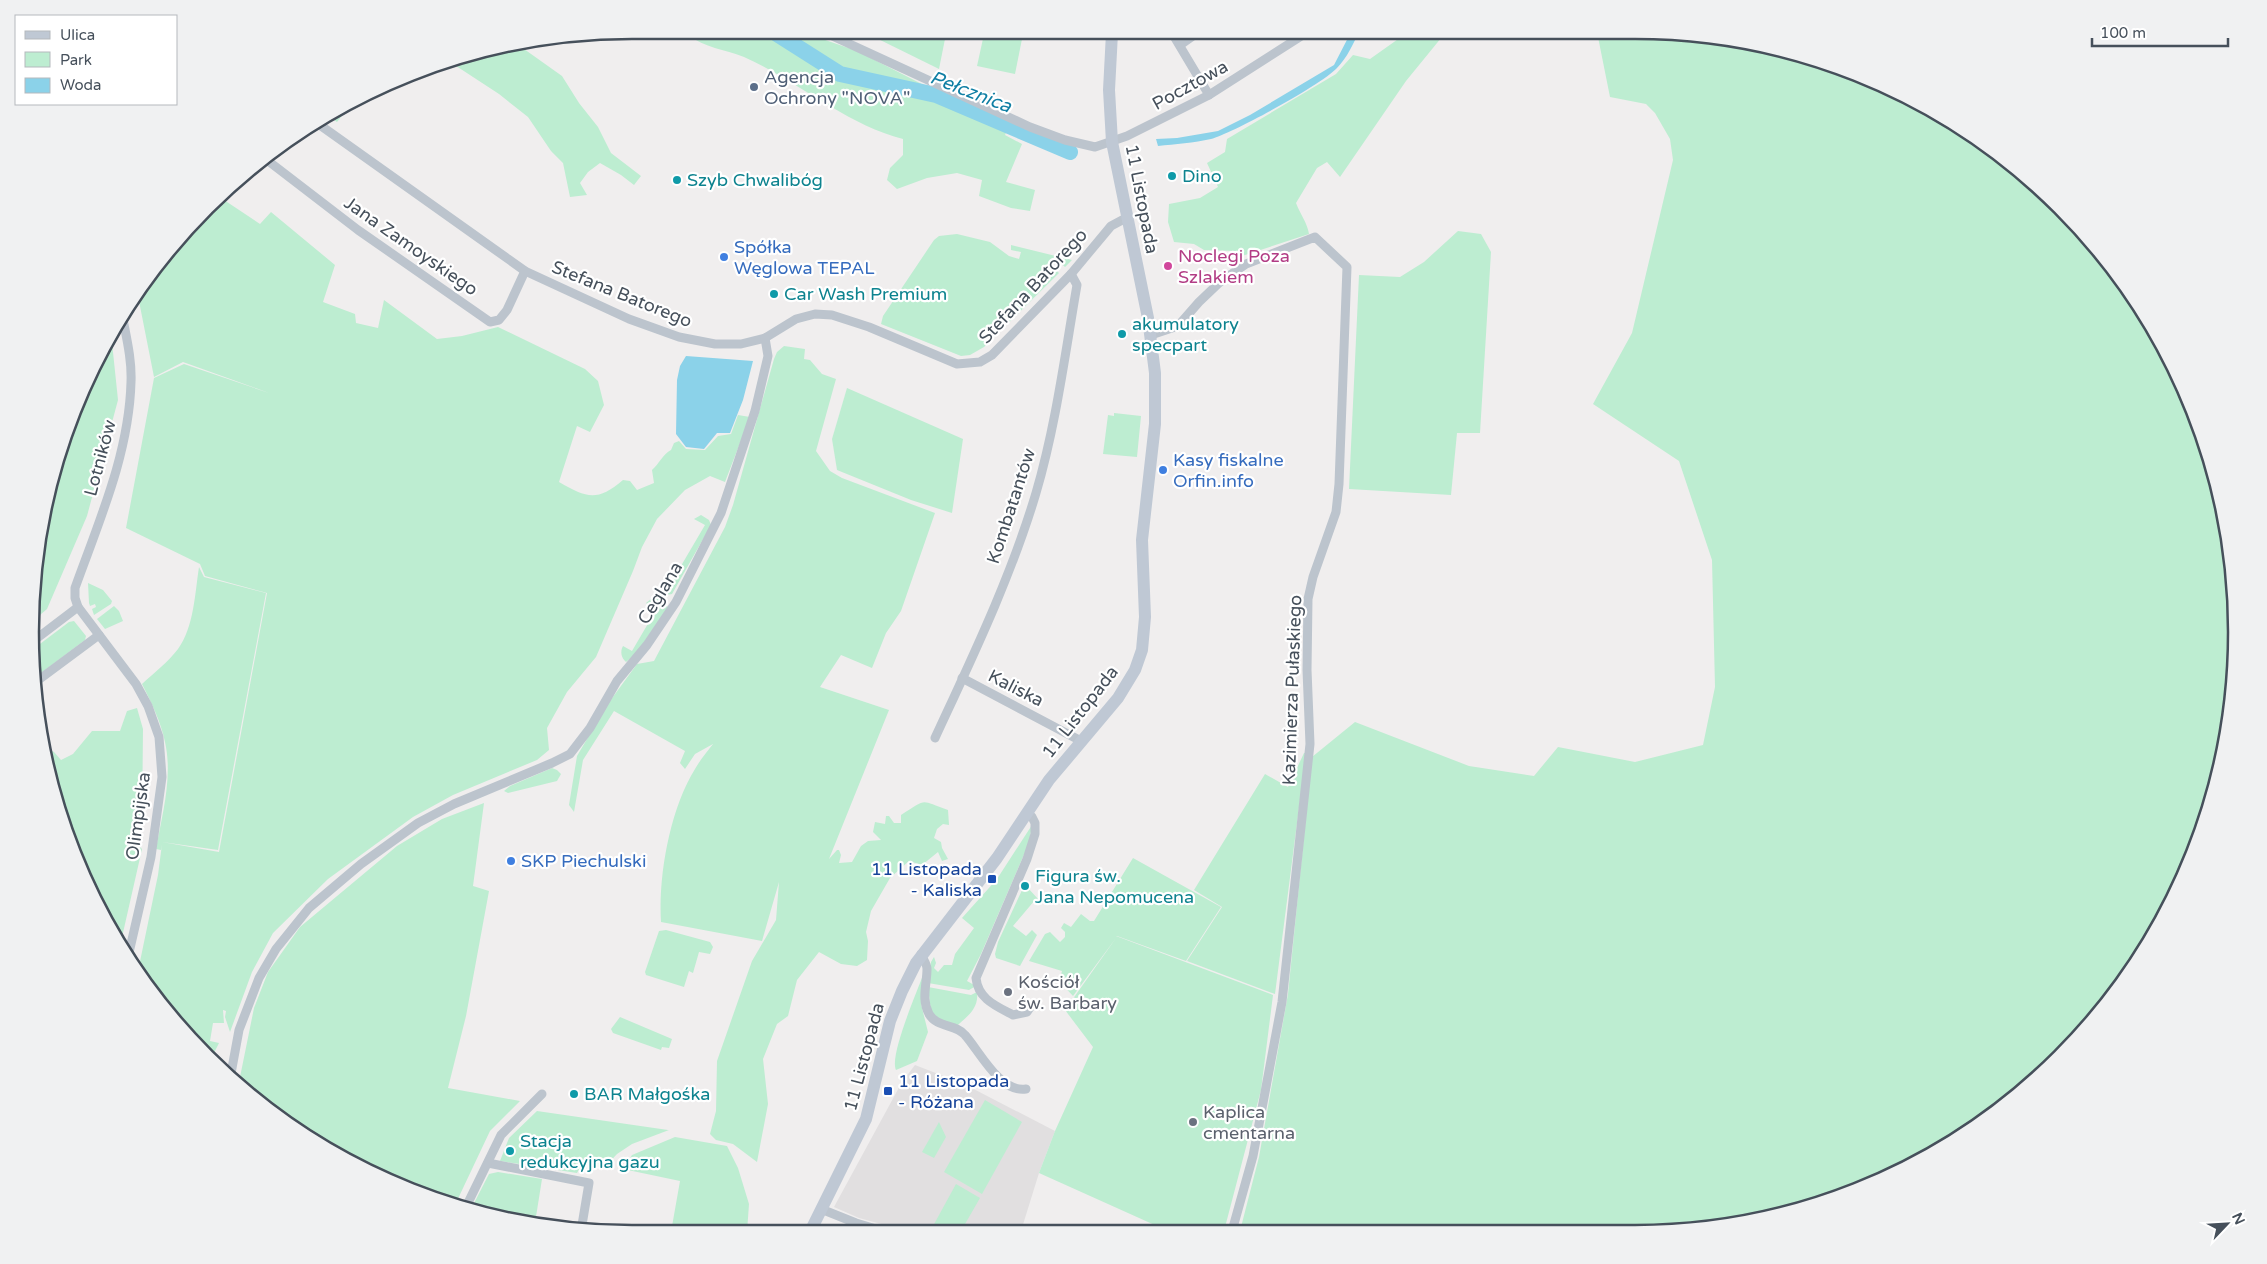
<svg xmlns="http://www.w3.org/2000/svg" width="2267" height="1264" viewBox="0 0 2267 1264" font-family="'Varela Round',sans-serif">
	<rect width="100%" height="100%" fill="#f0eeee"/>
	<!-- education -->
	<polygon fill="#e1dfe0" points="915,1065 964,1084 1055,1131 1039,1173 1021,1231 911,1232 859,1218 834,1207 902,1082"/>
	<!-- green -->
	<g fill="#bdedd1">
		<polygon points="1674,31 1791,51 1936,111 2032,180 2113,266 2175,366 2217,476 2236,593 2232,711 2205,826 2156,933 2061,1057 1969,1133 1829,1202 1713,1229 1240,1231 1259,1157 1288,994 1312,757 1355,722 1469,766 1534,776 1558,747 1635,762 1703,745 1715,687 1712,560 1679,461 1593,404 1632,333 1673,160 1670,139 1655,113 1646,104 1610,97 1597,32"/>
		<path d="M 1400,32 L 1446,32 L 1406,81 L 1340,177 L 1327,162 L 1317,168 L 1296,203 C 1300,214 1307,222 1309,234 L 1242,256 L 1236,251 L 1204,250 L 1194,244 L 1174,242 L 1168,222 L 1169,204 L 1200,198 L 1218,187 L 1207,163 L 1225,152 L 1227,139 L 1336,74 L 1353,55 L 1370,59 L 1401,37 Z"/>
		<path d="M 808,34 L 857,51 L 961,104 L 1009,126 L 1005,135 L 1022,144 L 1006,182 L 1035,190 L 1030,211 L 1011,208 L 979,196 L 982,180 L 957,173 L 927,178 L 897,189 L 887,180 L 890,168 L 903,155 L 903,139 C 845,124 798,81 744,57 C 724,49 705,48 688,35 Z"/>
		<polygon points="868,34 946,34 939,69"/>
		<polygon points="984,34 1023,34 1015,74 977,66"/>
		<polygon points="517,44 562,76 579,103 598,127 611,153 641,176 634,185 621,175 600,163 588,172 580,183 587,195 570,197 563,163 551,151 528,117 499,94 447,60"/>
		<polygon points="355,99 337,122 328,116"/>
		<path d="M 218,196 L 260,224 L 271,212 L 335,265 L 323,302 L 355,314 L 356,323 L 378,328 L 384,300 L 437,339 L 462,336 L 498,327 L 585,369 L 598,381 L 604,405 L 590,432 L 577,426 L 559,482 C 587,498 597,502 623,480 L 630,481 L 637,490 L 654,483 L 652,470 C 659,464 663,454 671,450 L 674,443 L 679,441 L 686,449 L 705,450 L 718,436 L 731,434 L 738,415 L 750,417 L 725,482 L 710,476 L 685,490 L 657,519 L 642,547 L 633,571 L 596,657 L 567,692 L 547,728 L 549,750 L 537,760 L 453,795 L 413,817 L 328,879 L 273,933 L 252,972 L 230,1032 L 225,1017 L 226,1011 L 223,1010 L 224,1023 L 213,1023 L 210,1041 L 219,1043 L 213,1055 L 208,1054 L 207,1057 L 199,1049 L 201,1041 L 189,1038 L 179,1029 L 138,971 L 158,875 L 162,844 L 161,850 L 156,849 C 162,815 173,777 165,742 C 161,722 151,702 142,684 C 154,673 168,662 178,649 C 194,627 195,593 199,567 L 204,577 L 266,593 L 218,850 L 162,842 L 219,852 L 267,593 L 205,576 L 200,564 L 126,528 L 154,378 L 184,364 L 269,393 L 183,362 L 154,377 L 137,291 L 206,207 Z"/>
		<polygon points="1458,231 1481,234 1491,252 1480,433 1457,433 1451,495 1349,489 1359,275 1400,277 1424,262"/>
		<polygon points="957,234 990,242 1009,256 1019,259 1021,252 1011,250 1011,245 1072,260 1065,267 1058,260 1052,266 1059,273 984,347 970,355 961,356 881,324 883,316 934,240 939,236"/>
		<path d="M 111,333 L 118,400 L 87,516 L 47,609 L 33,621 C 34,599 32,575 35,552 C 46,477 73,398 111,333 Z"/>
		<path d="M 784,346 L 805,349 L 804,359 L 810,360 L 822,374 L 836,379 L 816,451 L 830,471 L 842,478 L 935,513 L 901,611 L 886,633 L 872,668 L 841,655 L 820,687 L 889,710 L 829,859 L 837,850 L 839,850 L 841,855 L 839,863 L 852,862 L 861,846 L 868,841 L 881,840 L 873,832 L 875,822 L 885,824 L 886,816 L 889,816 L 894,823 L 901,823 L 901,815 C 928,798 919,800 948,810 L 949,825 L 943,824 L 937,829 L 934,838 L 941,842 L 942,848 L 948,859 L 942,861 L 938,852 L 922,865 L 909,861 L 890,878 L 871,911 L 866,932 L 868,941 L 867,960 L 857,966 L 841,964 L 819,952 L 797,980 L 788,1016 L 777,1024 L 763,1059 L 768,1104 L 757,1162 L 733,1144 L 716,1140 L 710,1134 L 716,1111 L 717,1061 L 752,961 L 776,920 L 779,882 L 762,941 L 661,922 C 658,876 670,809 695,769 C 700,760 707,752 713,744 L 695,754 L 685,769 L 680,763 L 685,751 L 614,711 L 583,760 L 574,812 L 569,805 L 577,756 L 607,705 L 637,664 L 654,661 L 725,527 L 733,505 L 774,359 L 777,352 Z"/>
		<polygon points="847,388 963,439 952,513 911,500 837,470 832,439"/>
		<polygon points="1114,413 1141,416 1137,457 1103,454 1108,415 1114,416"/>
		<polygon points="701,515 709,520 711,525 672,594 667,595 661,590 660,584 668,588 705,525 694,519"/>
		<polygon points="88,583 103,590 112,601 111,604 94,615 92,609 96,607 95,604 90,606 89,603"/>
		<path d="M 651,599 L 658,599 L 668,607 L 636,654 L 626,662 C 621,658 620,651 623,646 L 632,651 L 656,610 L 646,603 Z"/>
		<polygon points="114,606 119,611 123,621 105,629 97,619"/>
		<polygon points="74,621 86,636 85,640 37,676 33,676 31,671 32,650 69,622"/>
		<polygon points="137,708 143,729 142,825 136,843 142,849 120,946 111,933 76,862 41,745 54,752 61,760 73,754 92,731 120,731 127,711"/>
		<polygon points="1304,753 1306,753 1275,994 1187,961 1222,907 1194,890 1265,774 1288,787"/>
		<polygon points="552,768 557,770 561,774 557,781 508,793 504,791 510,786"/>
		<polygon points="484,803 473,886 489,891 466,1016 448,1088 520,1101 490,1131 455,1205 331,1153 238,1087 254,1008 268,972 300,927 397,846 442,819"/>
		<polygon points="1032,825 1029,843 981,954 967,981 976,986 969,990 928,983 931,962 934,957 936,963 934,968 938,972 944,965 952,965 955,954 974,928 962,918 997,879"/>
		<polygon points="1133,858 1221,907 1186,961 1117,936 1116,936 1273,995 1261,1090 1224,1231 1168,1231 1039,1173 1055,1131 1093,1047 1065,1010 1116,938 1073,996 1059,981 1062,971 1029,961 1045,934 1050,932 1060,942 1065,937 1065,932 1061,928 1064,923 1071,927 1081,914 1090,921 1094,921"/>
		<polygon points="1027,887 1039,900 1039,902 1035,900 1013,926 1026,936 1032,930 1037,935 1020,966 996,958 995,954 998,942 1023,888"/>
		<polygon points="666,930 710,942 713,947 710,954 699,952 693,973 689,971 684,987 646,975 645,972 659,931"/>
		<path d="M 923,975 L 921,1004 L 928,1032 L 917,1061 L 896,1070 C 889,1056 917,992 923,975 Z"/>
		<path d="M 928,987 L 971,995 L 977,992 C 979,1009 967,1016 956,1027 L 944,1023 L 931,1012 Z"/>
		<polygon points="620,1017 672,1039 669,1048 662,1047 661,1050 613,1033 611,1029"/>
		<polygon points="985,1100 1022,1122 982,1194 944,1172"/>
		<polygon points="537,1111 668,1130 669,1130 632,1144 617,1154 604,1168 582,1164 577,1173 500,1161 509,1138"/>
		<polygon points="939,1122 946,1137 934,1158 922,1152"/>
		<polygon points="675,1137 727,1146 738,1168 749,1204 747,1232 671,1232 680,1181 623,1169 632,1155"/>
		<polygon points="498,1172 542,1179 535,1223 470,1211 489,1174"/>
		<polygon points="956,1184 980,1198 961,1231 943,1232 933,1226"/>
	</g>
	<!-- water -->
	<g fill="#8bd2e9">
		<path d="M 1351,32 L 1359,32 C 1353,44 1347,58 1337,68 C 1321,85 1233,133 1211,139 C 1194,143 1175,144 1158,146 L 1156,139 L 1177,138 L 1218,131 L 1250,115 L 1334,65 Z"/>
		<polygon points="686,356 753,361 743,400 730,433 717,433 704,449 686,447 676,434 677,380 680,366"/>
	</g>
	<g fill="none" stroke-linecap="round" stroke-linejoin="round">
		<!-- river -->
		<polyline stroke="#8bd2e9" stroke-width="16" points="777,34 840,74 936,95 1070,152"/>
		<!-- street -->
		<g stroke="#bcc4cd" stroke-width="9">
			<polyline points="1172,33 1209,95"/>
			<polyline points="828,34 1030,127 1065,140 1095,147 1127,136 1209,95 1306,33"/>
			<polyline points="1180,45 1197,33"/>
			<polyline points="317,123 525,271 629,319 679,337 715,344 741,344 765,338 796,319 815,314 832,315 869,327 957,364 980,362 992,355 1071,274 1111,226 1126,218"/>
			<polyline points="263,157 358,230 490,322 499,320 507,310 525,271"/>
			<polyline points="1151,335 1178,326 1199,302 1220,282 1246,264 1315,237 1347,267 1339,484 1336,512 1313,577 1308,599 1307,670 1310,744 1282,1002 1253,1156 1232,1231"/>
			<path d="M 78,607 L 75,598 L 75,588 C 99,521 129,454 131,382 C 132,359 126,336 122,314"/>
			<polyline points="32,642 78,607 136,684 148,706 159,737 162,777 151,857 128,957"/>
			<polyline points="962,678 1081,741"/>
			<polyline points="33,684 99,635"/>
			<path d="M 935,738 C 972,658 1011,577 1036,493 C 1056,425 1065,354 1077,285 L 1071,274"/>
			<path d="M 1027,812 L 1032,817 L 1035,823 L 1035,834 L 1027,859 L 976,978 C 978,999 996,1006 1013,1015 L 1027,1012 L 1031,1006"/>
			<path d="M 921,954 C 923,959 927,964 927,969 C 927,984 921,999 929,1014 C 937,1028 956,1024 965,1035 C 980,1052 1000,1093 1026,1089"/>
			<polyline points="230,1079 239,1030 259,978 276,949 309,908 361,864 418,823 454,804 552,763 570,754 590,728 617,681 647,645 676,602 721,513 755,411 768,356 765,338"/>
			<polyline points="488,1163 589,1183 581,1231"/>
			<polyline points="465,1209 501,1135 542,1094"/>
			<polyline points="821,1209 856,1223 886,1232"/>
		</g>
		<!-- secondary -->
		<polyline stroke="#bfc8d4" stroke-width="12" points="810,1232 866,1119 890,1021 902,991 916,963 997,858 1049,780 1118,698 1135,670 1142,650 1145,617 1142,540 1155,424 1155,373 1148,318 1112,142 1109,90 1112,33"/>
	</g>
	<!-- markers -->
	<circle fill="#5c6f8a" stroke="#fff" stroke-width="2" cx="754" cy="87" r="5"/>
	<g fill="#0f9aa8" stroke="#fff" stroke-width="2">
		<circle cx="1172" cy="176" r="5"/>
		<circle cx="677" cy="180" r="5"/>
		<circle cx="774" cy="294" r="5"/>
		<circle cx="1122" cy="334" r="5"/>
		<circle cx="1025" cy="886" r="5"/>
		<circle cx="574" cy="1094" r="5"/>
		<circle cx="510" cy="1151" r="5"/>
	</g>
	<g fill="#3f7fe0" stroke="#fff" stroke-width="2">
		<circle cx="724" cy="257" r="5"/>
		<circle cx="1163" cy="470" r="5"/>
		<circle cx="511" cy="861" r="5"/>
	</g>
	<circle fill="#d1479c" stroke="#fff" stroke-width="2" cx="1168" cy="266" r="5"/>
	<g fill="#1a4fb4" stroke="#fff" stroke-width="2">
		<rect x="987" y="874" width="10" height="10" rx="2.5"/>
		<rect x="883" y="1086" width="10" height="10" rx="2.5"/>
	</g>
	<g fill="#6b7280" stroke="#fff" stroke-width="2">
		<circle cx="1008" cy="992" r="5"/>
		<circle cx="1193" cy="1122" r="5"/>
	</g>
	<g text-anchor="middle" stroke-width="4.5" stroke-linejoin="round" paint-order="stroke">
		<!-- service labels -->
		<g font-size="18" fill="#4e5e75" stroke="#fff" text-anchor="start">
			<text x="764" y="83">Agencja<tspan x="764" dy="21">Ochrony "NOVA"</tspan></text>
		</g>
		<!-- street labels -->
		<g font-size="18" fill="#46505b" stroke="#fff">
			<text transform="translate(1190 85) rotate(-29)" y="6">Pocztowa</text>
			<text transform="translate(1142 199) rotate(79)" y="6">11 Listopada</text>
			<text transform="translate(411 246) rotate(35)" y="6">Jana Zamoyskiego</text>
			<text transform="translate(1033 286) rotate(-47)" y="6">Stefana Batorego</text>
			<text transform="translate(622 294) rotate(22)" y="6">Stefana Batorego</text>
			<text transform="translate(100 458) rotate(-75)" y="6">Lotników</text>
			<text transform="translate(1011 506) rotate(-72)" y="6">Kombatantów</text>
			<text transform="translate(660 593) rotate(-59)" y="6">Ceglana</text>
			<text transform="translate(1016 688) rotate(27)" y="6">Kaliska</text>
			<text transform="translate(1292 690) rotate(-88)" y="6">Kazimierza Pułaskiego</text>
			<text transform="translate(1080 712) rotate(-52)" y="6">11 Listopada</text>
			<text transform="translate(138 816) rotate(-82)" y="6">Olimpijska</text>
			<text transform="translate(864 1057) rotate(-75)" y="6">11 Listopada</text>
		</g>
		<!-- culture labels -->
		<g font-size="18" fill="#0d838f" stroke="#fff" text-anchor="start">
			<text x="1182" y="182">Dino</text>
			<text x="687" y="186">Szyb Chwalibóg</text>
			<text x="784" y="300">Car Wash Premium</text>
			<text x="1132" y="330">akumulatory<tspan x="1132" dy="21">specpart</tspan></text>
			<text x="1035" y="882">Figura św.<tspan x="1035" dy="21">Jana Nepomucena</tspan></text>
			<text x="584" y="1100">BAR Małgośka</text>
			<text x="520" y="1147">Stacja<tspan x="520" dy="21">redukcyjna gazu</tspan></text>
		</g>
		<!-- shop labels -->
		<g font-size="18" fill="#366cbe" stroke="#fff" text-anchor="start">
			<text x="734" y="253">Spółka<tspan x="734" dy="21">Węglowa TEPAL</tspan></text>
			<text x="1173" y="466">Kasy fiskalne<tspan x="1173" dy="21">Orfin.info</tspan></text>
			<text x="521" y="867">SKP Piechulski</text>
		</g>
		<!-- hotel labels -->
		<g font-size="18" fill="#b23c85" stroke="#fff" text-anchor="start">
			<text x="1178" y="262">Noclegi Poza<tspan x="1178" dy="21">Szlakiem</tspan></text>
		</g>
		<!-- transit labels -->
		<g font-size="18" fill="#164399" stroke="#fff" text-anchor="end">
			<text x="982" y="875">11 Listopada<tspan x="982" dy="21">- Kaliska</tspan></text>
			<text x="898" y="1087" text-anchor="start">11 Listopada<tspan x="898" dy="21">- Różana</tspan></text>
		</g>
		<!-- worship labels -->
		<g font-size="18" fill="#5b616d" stroke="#fff" text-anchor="start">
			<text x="1018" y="988">Kościół<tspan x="1018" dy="21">św. Barbary</tspan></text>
			<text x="1203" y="1118">Kaplica<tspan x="1203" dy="21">cmentarna</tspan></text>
		</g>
		<!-- water labels -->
		<g font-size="19" font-style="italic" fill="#107fa4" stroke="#fff">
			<text transform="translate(971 91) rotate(21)" y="7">Pełcznica</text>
		</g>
	</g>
	<!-- crop -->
	<path d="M0 0H2267V1264H0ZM632 39H1635A593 593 0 0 1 2228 632V632A593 593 0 0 1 1635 1225H632A593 593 0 0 1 39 632V632A593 593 0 0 1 632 39Z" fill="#f0f1f2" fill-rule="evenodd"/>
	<path fill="none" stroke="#46505b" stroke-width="2.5" d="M632 39H1635A593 593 0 0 1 2228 632V632A593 593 0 0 1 1635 1225H632A593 593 0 0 1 39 632V632A593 593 0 0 1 632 39Z"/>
	<!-- legend -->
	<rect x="15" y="15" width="162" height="90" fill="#ffffff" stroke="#b5b9bd"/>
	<rect x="25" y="31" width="25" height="8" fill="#bfc8d4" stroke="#b5b9bd"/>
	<text x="60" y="40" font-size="15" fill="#46505b">Ulica</text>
	<rect x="25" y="52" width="25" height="15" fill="#bdedd1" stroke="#b5b9bd"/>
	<text x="60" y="65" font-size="15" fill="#46505b">Park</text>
	<rect x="25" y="78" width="25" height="15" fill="#8bd2e9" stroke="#b5b9bd"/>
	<text x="60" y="90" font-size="15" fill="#46505b">Woda</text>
	<!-- north arrow -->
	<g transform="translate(2227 1224) rotate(65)" stroke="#ffffff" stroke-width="4" paint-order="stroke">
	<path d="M0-4L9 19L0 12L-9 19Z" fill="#46505b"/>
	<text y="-8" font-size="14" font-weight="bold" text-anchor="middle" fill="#46505b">N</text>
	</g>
	<!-- scale -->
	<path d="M2092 38v8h136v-8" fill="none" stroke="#46505b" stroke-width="2.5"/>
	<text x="2100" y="38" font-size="15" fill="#46505b" stroke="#ffffff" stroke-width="4" paint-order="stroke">100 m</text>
</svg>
